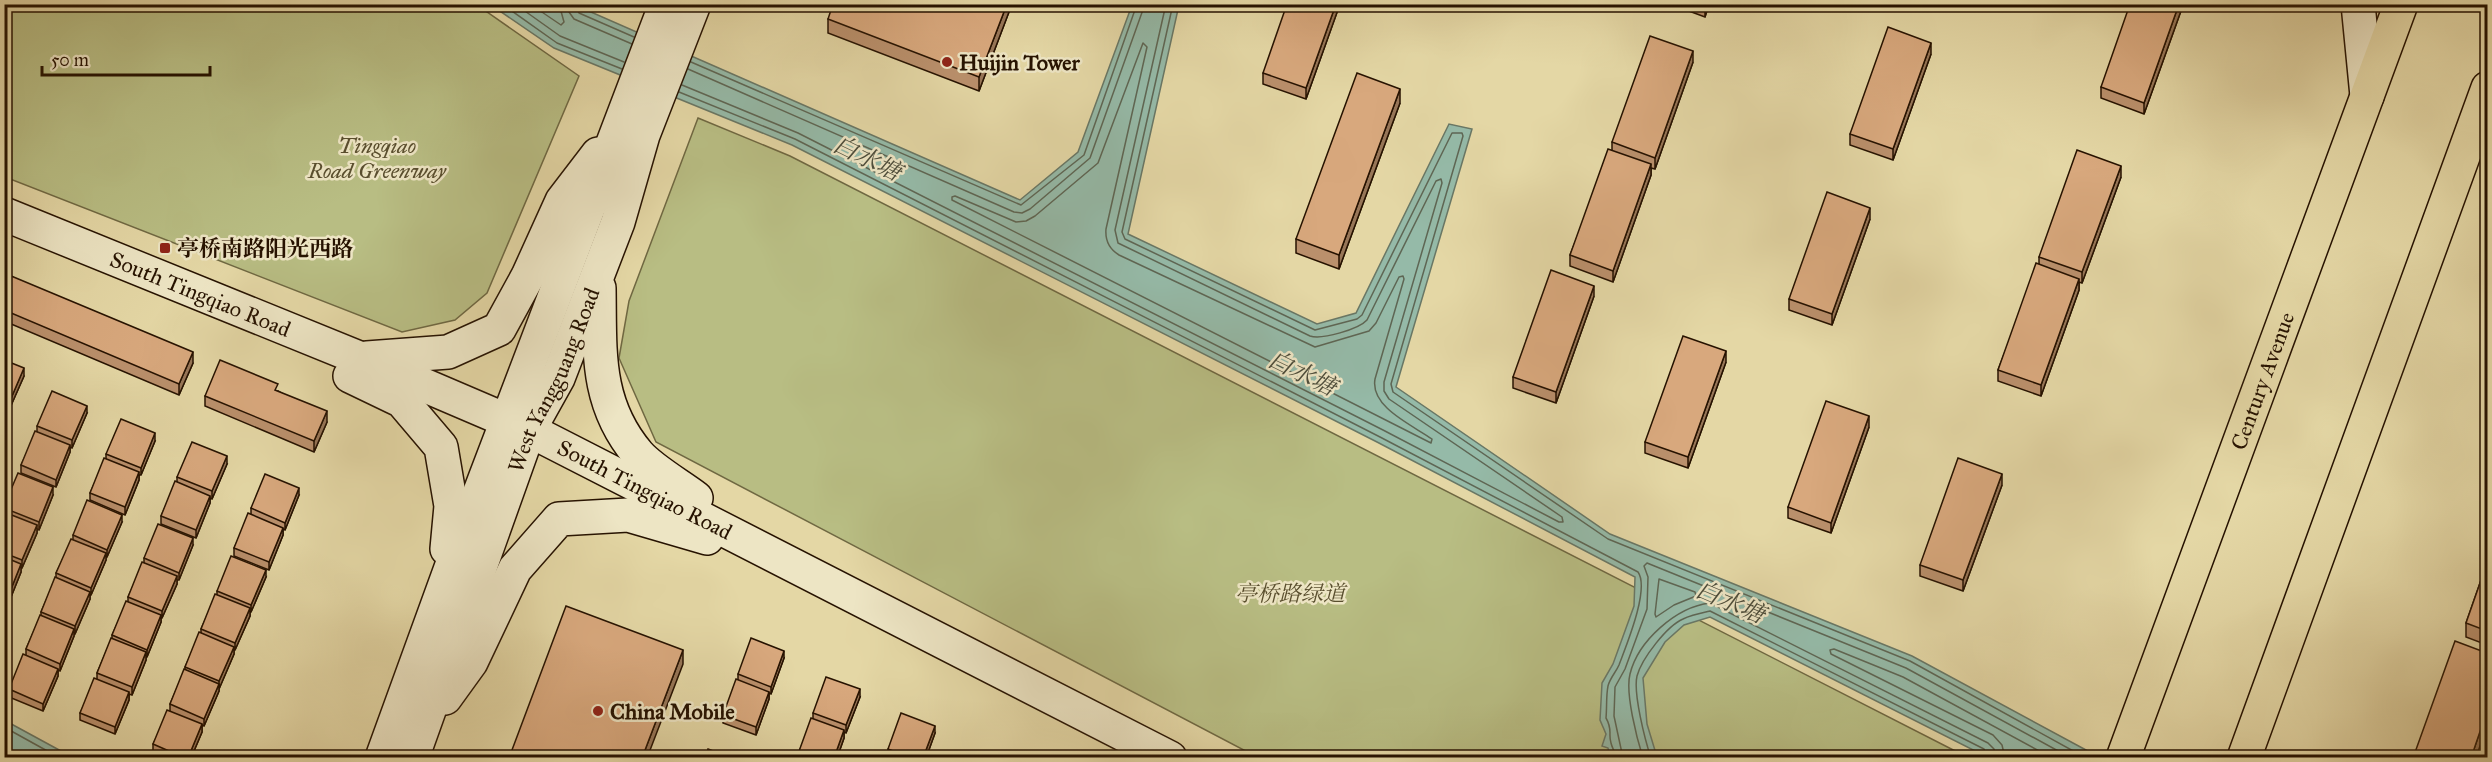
<svg xmlns="http://www.w3.org/2000/svg" width="2492" height="762" viewBox="0 0 2492 762" font-family="'IM FELL Great Primer','Noto Serif SC',serif">
	<rect width="100%" height="100%" fill="#e4d7a5"/>
	<filter id="stains"><feTurbulence type="fractalNoise" baseFrequency=".00333" numOctaves="4"/><feColorMatrix values="0 0 0 0 .2 0 0 0 0 .09 0 0 0 0 .02 0 0 0 .5 -.17"/></filter>
	<radialGradient id="worn" r=".72"><stop offset=".6" stop-color="#630" stop-opacity="0"/><stop offset="1" stop-color="#630" stop-opacity=".3"/></radialGradient>
	<!-- green -->
	<g fill="#b8bd83" stroke="#6f6842" stroke-width="1.5">
		<polygon points="4,5 477,5 579,76 487,293 455,320 402,332 5,177"/>
		<polygon points="698,118 790,156 1967,757 1257,757 656,442 619,358 629,301"/>
	</g>
	<!-- water -->
	<g fill="#95baa8" stroke="#697765" stroke-width="1.5">
		<polygon points="491,5 575,5 1020,200 1078,152 1132,5 1179,5 1128,234 1317,324 1356,313 1449,124 1472,129 1396,387 1610,534 1912,656 2099,757 1987,757 1710,617 1684,625 1665,642 1643,678 1647,724 1657,757 1610,757 1608,748 1602,746 1606,734 1600,720 1602,683 1613,664 1634,606 1635,577 1377,442 792,145 554,48"/>
		<polygon points="4,720 72,757 5,757"/>
	</g>
	<g fill="none" stroke-linecap="round" stroke-linejoin="round">
		<!-- shore -->
		<g stroke="#5e6654" stroke-width="1.5">
			<polyline points="502,4 557,43 622,69"/>
			<polyline points="515,4 560,36 624,62"/>
			<polyline points="530,4 561,25 564,22 559,4"/>
			<polyline points="568,4 569,12 574,19 632,44"/>
			<polyline points="575,4 579,13 634,37"/>
			<polyline points="1173,4 1122,232 1125,239 1315,330 1357,319 1362,315 1452,133 1462,133 1463,136 1391,384 1393,392 1608,539 1910,661 2086,758"/>
			<path d="M 1143,43 L 1147,47 L 1106,229 C 1105,241 1109,249 1119,255 L 1315,347 L 1369,331 L 1376,323 L 1399,277 L 1403,276 L 1404,279 L 1375,379 C 1370,407 1412,425 1432,439 L 1431,443 L 952,200 L 952,197 L 955,196 L 1016,222 L 1026,221 L 1035,216 L 1098,163 Z"/>
			<polyline points="691,62 1021,205 1084,155 1137,4"/>
			<polyline points="688,69 1014,212 1022,213 1030,209 1090,158 1145,4"/>
			<path d="M 682,85 L 798,133 L 1383,430 L 1559,522 L 1563,522 L 1562,517 L 1389,399 L 1384,391 L 1384,382 L 1442,183 L 1441,179 L 1436,181 L 1367,320 C 1359,329 1322,340 1310,336 L 1118,243 L 1115,230 L 1166,4"/>
			<path d="M 679,92 L 795,139 L 1380,437 L 1638,572 C 1650,589 1626,646 1619,665 C 1616,672 1610,678 1608,686 C 1606,696 1607,707 1606,718 C 1613,730 1608,734 1611,743 C 1612,748 1615,751 1616,758"/>
			<polygon points="1659,579 1695,592 1696,596 1674,605 1656,617 1655,614"/>
			<polyline points="4,727 60,758"/>
			<polyline points="1623,758 1614,716 1615,687 1625,669 1647,609 1648,577 1644,566 1647,563 1906,668 2071,758"/>
			<path d="M 1643,758 C 1637,739 1625,693 1630,674 C 1638,641 1676,607 1710,603 L 1988,743 L 1994,749 L 1996,758"/>
			<path d="M 1651,758 C 1645,740 1633,693 1637,676 C 1642,658 1667,626 1683,619 C 1691,615 1701,613 1710,611 L 1984,749 L 1988,758"/>
			<polyline points="2005,758 2002,745 1993,735 1831,654 1830,650 1834,649 1903,677 2052,758"/>
		</g>
		<defs>
			<g id="secondary">
				<polyline points="2358,4 2367,96"/>
				<path id="s1" d="M 4,214 L 391,371 L 529,430 L 1170,758"/>
				<path d="M 599,288 C 600,351 595,403 638,454 C 652,470 679,485 696,498"/>
				<polyline points="367,358 448,352 499,329 528,276 562,201 598,154"/>
				<polyline points="350,376 402,401 441,447 451,506 447,549"/>
				<polyline points="445,698 471,662 515,569 559,519 628,515 707,538"/>
				<polyline points="382,758 451,568 666,4"/>
				<path id="s2" d="M 412,758 L 529,430 L 558,378 L 618,222 L 643,135 L 694,4"/>
			</g>
			<g id="primary">
				<path id="s3" d="M 2123,758 L 2401,4"/>
				<polyline points="2244,758 2488,88"/>
			</g>
		</defs>
		<!-- secondary casing -->
		<use href="#secondary" stroke="#261200" stroke-width="36"/>
		<!-- primary casing -->
		<use href="#primary" stroke="#261200" stroke-width="36"/>
		<!-- secondary -->
		<use href="#secondary" stroke="#ede5c4" stroke-width="33"/>
		<!-- primary -->
		<use href="#primary" stroke="#e4d7a5" stroke-width="33"/>
	</g>
	<!-- wall -->
	<g fill="#ba906c" stroke="#261200" stroke-width="1.5">
		<polygon points="1012,4 979,91 828,33 828,19"/>
		<polygon points="1340,4 1306,99 1263,84 1263,73"/>
		<polygon points="1670,4 1709,4 1705,17"/>
		<polygon points="2179,4 2182,4 2182,8 2144,114 2101,98 2101,87"/>
		<polygon points="1931,54 1893,160 1850,145 1850,134"/>
		<polygon points="1693,62 1655,169 1651,168 1651,175 1613,282 1570,266 1570,255 1612,150 1612,142"/>
		<polygon points="1400,103 1339,269 1296,253 1296,239"/>
		<polygon points="2121,177 2082,283 2079,282 2079,290 2041,396 1998,381 1998,370 2039,264 2039,257"/>
		<polygon points="1870,219 1832,325 1789,310 1789,299"/>
		<polygon points="4,273 193,363 179,395 4,321"/>
		<polygon points="1594,296 1556,403 1513,388 1513,377"/>
		<polygon points="4,360 24,376 9,410 4,408"/>
		<polygon points="1726,362 1688,468 1645,453 1645,442"/>
		<polygon points="278,391 327,422 314,452 205,406 205,396"/>
		<polygon points="87,413 72,448 70,447 70,452 56,487 21,473 21,465 37,432 37,426"/>
		<polygon points="1869,427 1831,533 1788,518 1788,507"/>
		<polygon points="155,441 141,475 139,475 139,480 125,515 90,500 90,493 106,459 106,454"/>
		<polygon points="227,464 212,499 210,498 210,503 196,538 161,524 161,516 177,482 177,477"/>
		<polygon points="2002,485 1963,591 1920,576 1920,565"/>
		<polygon points="53,495 39,530 37,529 37,533 22,568 21,567 21,572 7,607 6,606 4,612 4,506"/>
		<polygon points="299,495 285,530 283,529 283,535 269,570 234,556 234,548 251,514 251,508"/>
		<polygon points="122,522 107,557 106,556 106,560 91,595 90,595 90,599 75,634 74,633 74,636 60,671 58,670 58,676 43,711 9,697 9,689 26,656 26,649 41,615 41,612 56,578 56,573 73,539 73,535"/>
		<polygon points="193,545 179,580 177,580 177,584 162,618 161,618 161,622 147,657 146,657 146,660 132,695 129,694 129,700 115,734 80,720 80,713 97,679 97,673 112,638 112,635 128,601 128,597 144,563 144,558"/>
		<polygon points="2487,563 2487,645 2466,637 2466,623"/>
		<polygon points="266,577 251,612 250,612 250,616 235,650 234,650 234,654 219,689 219,691 204,726 202,725 202,732 191,758 167,758 153,752 153,744 170,711 170,704 185,670 185,667 201,633 201,629 217,594 217,591"/>
		<polygon points="784,658 771,694 769,693 769,699 756,735 723,723 723,715 738,680 738,674"/>
		<polygon points="860,697 846,733 844,732 844,738 837,758 798,758 798,754 813,719 813,713"/>
		<polygon points="935,733 926,758 885,758 888,755 888,749"/>
	</g>
	<!-- shaded-wall -->
	<g fill="#977658" stroke="#261200" stroke-width="1.5">
		<polygon points="1007,4 1012,4 979,91 979,77"/>
		<polygon points="1336,4 1340,4 1306,99 1306,88"/>
		<polygon points="1705,4 1709,4 1705,17"/>
		<polygon points="2179,4 2182,4 2182,8 2144,114 2144,103"/>
		<polygon points="1931,43 1931,54 1893,160 1893,149"/>
		<polygon points="1693,51 1693,62 1655,169 1655,158"/>
		<polygon points="1400,89 1400,103 1339,269 1339,255"/>
		<polygon points="1651,164 1651,175 1613,282 1613,271"/>
		<polygon points="2121,166 2121,177 2082,283 2082,272"/>
		<polygon points="1870,208 1870,219 1832,325 1832,314"/>
		<polygon points="2079,279 2079,290 2041,396 2041,385"/>
		<polygon points="1594,286 1594,296 1556,403 1556,392"/>
		<polygon points="1726,351 1726,362 1688,468 1688,457"/>
		<polygon points="193,352 193,363 179,395 179,384"/>
		<polygon points="24,368 24,376 9,410 9,403"/>
		<polygon points="87,406 87,413 72,448 72,440"/>
		<polygon points="7,411 7,419 4,426 4,418"/>
		<polygon points="327,411 327,422 314,452 314,441"/>
		<polygon points="1869,416 1869,427 1831,533 1831,523"/>
		<polygon points="155,433 155,441 141,475 141,468"/>
		<polygon points="70,445 70,452 56,487 56,480"/>
		<polygon points="227,456 227,464 212,499 212,491"/>
		<polygon points="139,472 139,480 125,515 125,507"/>
		<polygon points="2002,474 2002,485 1963,591 1963,580"/>
		<polygon points="53,487 53,495 39,530 39,522"/>
		<polygon points="299,488 299,495 285,530 285,523"/>
		<polygon points="210,496 210,503 196,538 196,530"/>
		<polygon points="122,515 122,522 107,557 107,550"/>
		<polygon points="37,525 37,533 22,568 22,560"/>
		<polygon points="283,528 283,535 269,570 269,562"/>
		<polygon points="193,538 193,545 179,580 179,573"/>
		<polygon points="106,553 106,560 91,595 91,588"/>
		<polygon points="21,564 21,572 7,607 7,599"/>
		<polygon points="266,570 266,577 251,612 251,605"/>
		<polygon points="177,576 177,584 162,618 162,611"/>
		<polygon points="90,592 90,599 75,634 75,626"/>
		<polygon points="250,608 250,616 235,650 235,643"/>
		<polygon points="161,615 161,622 147,657 147,650"/>
		<polygon points="74,629 74,636 60,671 60,664"/>
		<polygon points="234,647 234,654 219,689 219,681"/>
		<polygon points="683,650 683,664 647,758 642,758"/>
		<polygon points="784,651 784,658 771,694 771,687"/>
		<polygon points="146,652 146,660 132,695 132,687"/>
		<polygon points="58,669 58,676 43,711 43,704"/>
		<polygon points="219,684 219,691 204,726 204,719"/>
		<polygon points="860,689 860,697 846,733 846,725"/>
		<polygon points="129,692 129,700 115,734 115,727"/>
		<polygon points="769,692 769,699 756,735 756,727"/>
		<polygon points="2487,711 2487,725 2476,758 2471,758"/>
		<polygon points="202,724 202,732 191,758 188,758"/>
		<polygon points="935,726 935,733 926,758 923,758"/>
		<polygon points="844,730 844,738 837,758 834,758"/>
	</g>
	<!-- building -->
	<g fill="#d8a87d" stroke="#261200" stroke-width="1.5">
		<polygon points="833,4 1007,4 979,77 828,19"/>
		<polygon points="1287,4 1336,4 1306,88 1263,73"/>
		<polygon points="2130,4 2179,4 2144,103 2101,87"/>
		<polygon points="1888,27 1931,43 1893,149 1850,134"/>
		<polygon points="1650,36 1693,51 1655,158 1612,142"/>
		<polygon points="1357,73 1400,89 1339,255 1296,239"/>
		<polygon points="1608,149 1651,164 1613,271 1570,255"/>
		<polygon points="2077,150 2121,166 2082,272 2039,257"/>
		<polygon points="1827,192 1870,208 1832,314 1789,299"/>
		<polygon points="2036,263 2079,279 2041,385 1998,370"/>
		<polygon points="1551,270 1594,286 1556,392 1513,377"/>
		<polygon points="4,273 193,352 179,384 4,310"/>
		<polygon points="1683,336 1726,351 1688,457 1645,442"/>
		<polygon points="4,360 24,368 9,403 4,401"/>
		<polygon points="220,360 278,384 275,390 327,411 314,441 205,396"/>
		<polygon points="52,391 87,406 72,440 37,426"/>
		<polygon points="1826,401 1869,416 1831,523 1788,507"/>
		<polygon points="4,410 7,411 4,418"/>
		<polygon points="121,419 155,433 141,468 106,454"/>
		<polygon points="35,431 70,445 56,480 21,465"/>
		<polygon points="192,442 227,456 212,491 177,477"/>
		<polygon points="104,458 139,472 125,507 90,493"/>
		<polygon points="1958,458 2002,474 1963,580 1920,565"/>
		<polygon points="18,473 53,487 39,522 4,508 4,506"/>
		<polygon points="265,474 299,488 285,523 251,508"/>
		<polygon points="175,481 210,496 196,530 161,516"/>
		<polygon points="87,500 122,515 107,550 73,535"/>
		<polygon points="4,512 37,525 22,560 4,553"/>
		<polygon points="248,513 283,528 269,562 234,548"/>
		<polygon points="158,524 193,538 179,573 144,558"/>
		<polygon points="71,539 106,553 91,588 56,573"/>
		<polygon points="231,556 266,570 251,605 217,591"/>
		<polygon points="4,557 21,564 7,599 4,598"/>
		<polygon points="142,562 177,576 162,611 128,597"/>
		<polygon points="2487,563 2487,631 2466,623"/>
		<polygon points="55,577 90,592 75,626 41,612"/>
		<polygon points="215,594 250,608 235,643 201,629"/>
		<polygon points="126,601 161,615 147,650 112,635"/>
		<polygon points="566,606 683,650 642,758 509,758"/>
		<polygon points="40,615 74,629 60,664 26,649"/>
		<polygon points="199,632 234,647 219,681 185,667"/>
		<polygon points="111,638 146,652 132,687 97,673"/>
		<polygon points="751,638 784,651 771,687 738,674"/>
		<polygon points="2455,641 2487,653 2487,711 2471,758 2413,758"/>
		<polygon points="23,654 58,669 43,704 9,689"/>
		<polygon points="184,669 219,684 204,719 170,704"/>
		<polygon points="826,677 860,689 846,725 813,713"/>
		<polygon points="94,678 129,692 115,727 80,713"/>
		<polygon points="736,679 769,692 756,727 723,715"/>
		<polygon points="167,710 202,724 188,758 185,758 153,744"/>
		<polygon points="901,713 935,726 923,758 911,758 888,749"/>
		<polygon points="811,718 844,730 834,758 808,758 798,754"/>
		<polygon points="708,749 731,758 705,758"/>
		<polygon points="973,751 990,758 971,758"/>
		<polygon points="886,754 896,758 885,758"/>
	</g>
	<!-- markers -->
	<g fill="#8f2418" stroke="#ede5c4" stroke-width="2">
		<circle cx="947" cy="62" r="6"/>
		<rect x="159" y="242" width="12" height="12" rx="3"/>
		<circle cx="598" cy="711" r="6"/>
	</g>
	<g text-anchor="middle" stroke-width="5" stroke-linejoin="round" paint-order="stroke">
		<!-- poi labels -->
		<g font-size="22" font-weight="bold" fill="#261200" stroke="#ede5c4" text-anchor="start">
			<text x="959" y="70">Huijin Tower</text>
			<text x="177" y="256">亭桥南路阳光西路</text>
			<text x="610" y="719">China Mobile</text>
		</g>
		<!-- park labels -->
		<g font-size="22" font-style="italic" fill="#594e2e" stroke="#ede5c4">
			<text x="377" y="153">Tingqiao<tspan x="377" dy="25">Road Greenway</tspan></text>
			<text x="1290" y="601">亭桥路绿道</text>
		</g>
		<!-- street labels -->
		<g font-size="22" fill="#261200" stroke="#ede5c4">
			<text dy="8" stroke="none"><textPath href="#s1" startOffset="212">South Tingqiao Road</textPath></text>
			<text dy="8" stroke="none"><textPath href="#s2" startOffset="404">West Yangguang Road</textPath></text>
			<text dy="8" stroke="none"><textPath href="#s3" startOffset="402">Century Avenue</textPath></text>
			<text dy="8" stroke="none"><textPath href="#s1" startOffset="698">South Tingqiao Road</textPath></text>
		</g>
		<!-- water labels -->
		<g font-size="24" font-style="italic" fill="#4d4d3b" stroke="#ede5c4">
			<text transform="translate(867 158) rotate(26)" y="8">白水塘</text>
			<text transform="translate(1302 373) rotate(26)" y="8">白水塘</text>
			<text transform="translate(1730 602) rotate(23)" y="8">白水塘</text>
		</g>
	</g>
	<!-- margin -->
	<rect width="2492" height="762" fill="none" stroke="#e4d7a5" stroke-width="24"/>
	<rect x="6" y="6" width="2480" height="750" fill="none" stroke="#261200" stroke-width="3"/>
	<rect x="12" y="12" width="2468" height="738" fill="none" stroke="#261200" stroke-width="1.5"/>
	<!-- scale -->
	<path d="M42 66v9h168v-9" fill="none" stroke="#261200" stroke-width="3"/>
	<text x="51" y="66" font-size="18" fill="#261200" stroke="#ede5c4" stroke-width="4.5" paint-order="stroke">50 m</text>
	<rect width="100%" height="100%" filter="url(#stains)"/>
	<rect width="100%" height="100%" fill="url(#worn)"/>
</svg>
